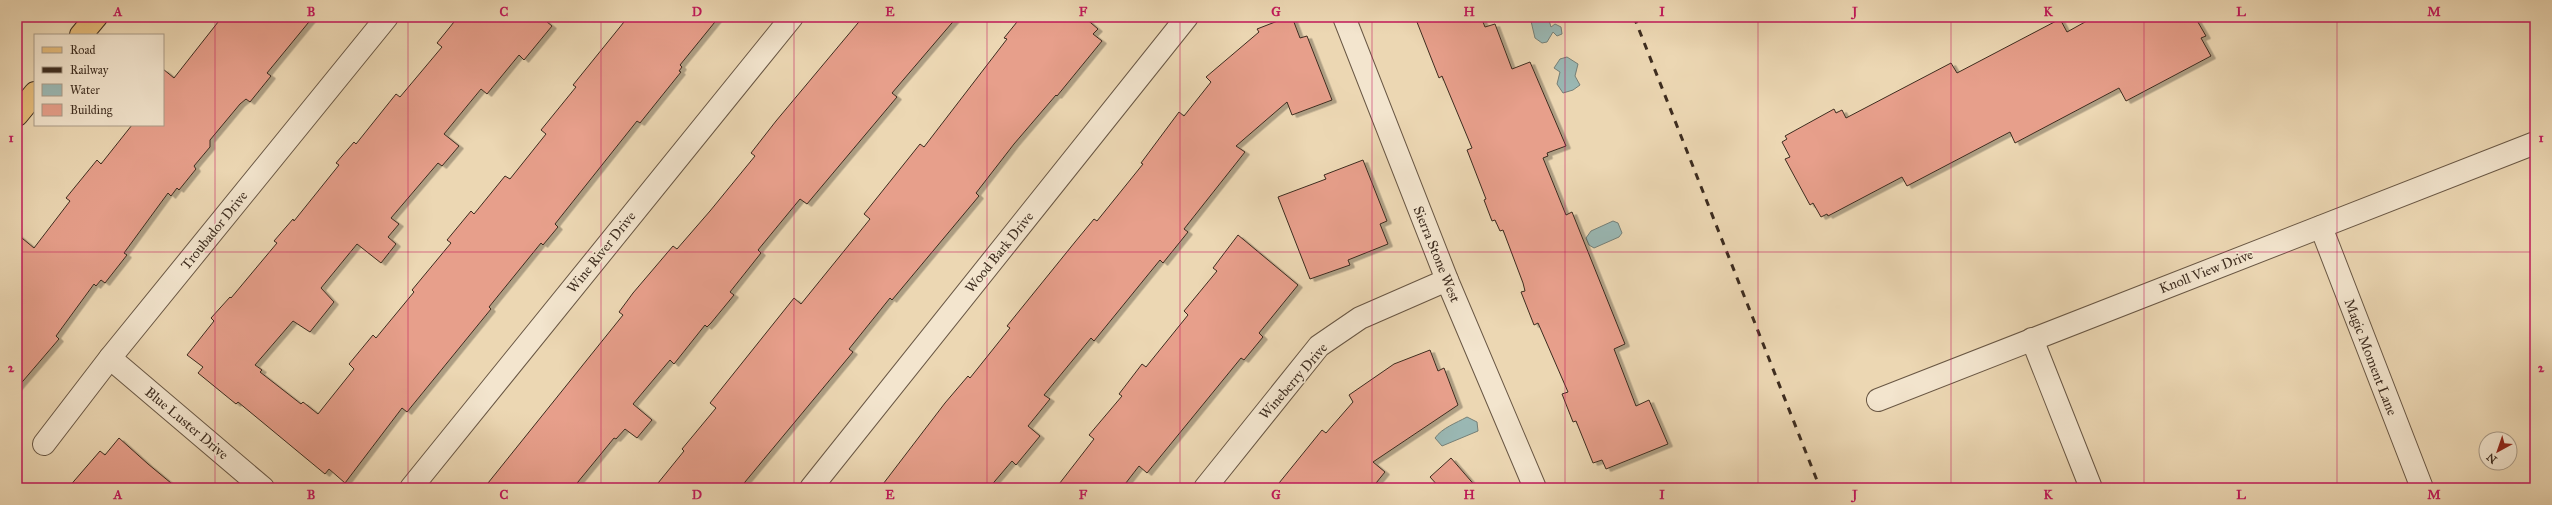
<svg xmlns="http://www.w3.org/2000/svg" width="2552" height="505" viewBox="0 0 2552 505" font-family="'IM FELL Great Primer',serif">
	<defs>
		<filter id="shadow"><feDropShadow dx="4.5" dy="2.5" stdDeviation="0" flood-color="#0004"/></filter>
	</defs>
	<rect width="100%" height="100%" fill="#ecd7b3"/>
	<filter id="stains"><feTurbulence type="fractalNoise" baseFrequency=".005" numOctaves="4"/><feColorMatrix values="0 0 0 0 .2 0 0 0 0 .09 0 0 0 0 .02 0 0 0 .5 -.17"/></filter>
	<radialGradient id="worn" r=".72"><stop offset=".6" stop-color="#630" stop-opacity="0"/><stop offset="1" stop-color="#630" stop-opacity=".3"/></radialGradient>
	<!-- water -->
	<g fill="#9ab8b4" stroke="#758078">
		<polygon points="1530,17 1548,17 1551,27 1555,24 1561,27 1562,34 1557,36 1553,32 1547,42 1542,43 1535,38"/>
		<polygon points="1567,57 1578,64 1575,76 1580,85 1573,90 1563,93 1557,84 1560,72 1554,68 1560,59"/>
		<polygon points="1613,221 1618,223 1622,233 1619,237 1594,248 1589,245 1586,238 1591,231"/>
		<path d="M 1467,417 L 1477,422 L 1478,431 L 1442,446 L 1435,438 C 1442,428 1456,423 1467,417 Z"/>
	</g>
	<!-- building -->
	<g fill="#e79f8b" stroke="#3d2c1f" filter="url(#shadow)">
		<polygon points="222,17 313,17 267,73 271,76 250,102 246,99 240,104 210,140 210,147 194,166 196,169 179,190 177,188 171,196 168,193 124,253 127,255 105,283 101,280 96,286 94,284 56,336 59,339 17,388 17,234 34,248 70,201 66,198 97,160 101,164 132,125 163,125 163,69 174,78"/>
		<polygon points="458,17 541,17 552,26 524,60 519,55 487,94 481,89 444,134 459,146 442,166 438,163 391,218 399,224 388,237 396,244 381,263 357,244 321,288 334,302 310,332 293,321 255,365 262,370 260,372 301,404 303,402 318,414 354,369 349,364 373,335 376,338 414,292 412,290 451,243 447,240 471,211 474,214 505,176 510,179 546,134 541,130 576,87 573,85 628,17 719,17 680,65 682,67 679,71 681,72 640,123 637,121 555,224 558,227 543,245 541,243 489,307 491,309 407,412 402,408 345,483 329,469 325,474 238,402 236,404 198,373 203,367 187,355 214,321 211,318 230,297 231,298 277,243 274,241 293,219 294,221 339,165 336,163 354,142 356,144 396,94 400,97 442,47 437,43"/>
		<polygon points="863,17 957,17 892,93 897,97 807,204 800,199 758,250 761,253 730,292 734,295 711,323 707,327 705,325 674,364 670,360 633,404 652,420 637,438 625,429 616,439 614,438 573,488 484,488 623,315 619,312 633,293 673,246 677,249 710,211 755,156 751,153 776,121"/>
		<polygon points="1021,17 1084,17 1098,29 1093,34 1102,41 1057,96 1056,95 1014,144 976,193 979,196 892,300 890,298 849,349 853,352 740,488 654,488 684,451 682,449 716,408 710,403 794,298 801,304 870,219 864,214 920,144 924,147 1007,39 1004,38"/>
		<polygon points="1288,17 1292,17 1300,38 1307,36 1332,100 1292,115 1287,102 1236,146 1245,152 1184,229 1188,232 1163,263 1160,260 1094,341 1091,338 1044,395 1050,399 1028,426 1040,436 1016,465 1012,461 989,488 880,488 945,403 968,376 970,378 1010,328 1007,326 1075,242 1094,219 1097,221 1143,164 1141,163 1179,112 1184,116 1211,82 1206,77 1259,32 1257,29"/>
		<polygon points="1415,17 1481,17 1485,27 1495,24 1512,69 1530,62 1566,146 1547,153 1548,156 1543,158 1566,215 1572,212 1625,344 1614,349 1636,406 1649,400 1668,444 1606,469 1602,460 1593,463 1576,421 1573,422 1562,394 1568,392 1538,323 1534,325 1521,292 1525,291 1523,283 1503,230 1500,231 1495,220 1492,221 1484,200 1486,199 1467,150 1472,148 1442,76 1439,78"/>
		<polygon points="2094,17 2195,17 2206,36 2201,38 2211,56 2126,101 2119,88 2015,143 2010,132 1907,186 1902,177 1828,216 1827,214 1821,217 1813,203 1810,205 1785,159 1790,157 1782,142 1787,139 1785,136 1834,109 1836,113 1842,110 1846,118 1951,63 1957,73 2060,19 2067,32"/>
		<polygon points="1363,160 1387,221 1380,224 1388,244 1348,260 1350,265 1310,279 1278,197 1326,179 1324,175"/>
		<polygon points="1238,235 1298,285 1259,333 1263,337 1244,360 1241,358 1147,473 1139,466 1122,488 1056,488 1094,439 1089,435 1122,396 1119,394 1142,364 1146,367 1188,315 1184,311 1217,271 1213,268"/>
		<polygon points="1430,350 1438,371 1444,368 1458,405 1373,462 1385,472 1372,488 1275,488 1322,430 1326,433 1353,402 1349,395 1394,364"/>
		<polygon points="119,438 148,464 177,488 68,488 100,451 105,455"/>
		<polygon points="1451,458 1477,488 1440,488 1430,477"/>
	</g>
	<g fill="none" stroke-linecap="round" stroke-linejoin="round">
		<defs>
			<g id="minor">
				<polyline points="1344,17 1447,280 1535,488"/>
				<polyline points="2321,227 2422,488"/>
				<polyline points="2032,339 2091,488"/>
				<polyline points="110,358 263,488"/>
				<polyline points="1878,400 2535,143"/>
				<polyline points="44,444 110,358 387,17"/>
				<polyline points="411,488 792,17"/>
				<polyline points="811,488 1187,17"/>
				<polyline points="1205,488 1319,346 1360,318 1447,280"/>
			</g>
			<g id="major">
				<polyline points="81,35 96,17"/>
				<polyline points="17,115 35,93"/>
			</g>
		</defs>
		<!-- minor casing -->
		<use href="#minor" stroke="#695744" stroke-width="24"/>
		<!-- major casing -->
		<use href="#major" stroke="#3d2c1f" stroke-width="24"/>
		<!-- minor -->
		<use href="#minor" stroke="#f3e5ce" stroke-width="22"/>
		<!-- major -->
		<use href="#major" stroke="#e6bc7a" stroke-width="22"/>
		<!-- rail -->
		<polyline stroke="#3d2c1f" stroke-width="3" stroke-dasharray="7 7" stroke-linecap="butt" points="1634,17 1820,488"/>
	</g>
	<!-- grid -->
	<path fill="none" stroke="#c2185b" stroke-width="1" stroke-opacity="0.55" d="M 215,17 L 215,488M 408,17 L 408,488M 601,17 L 601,488M 794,17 L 794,488M 987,17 L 987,488M 1180,17 L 1180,488M 1372,17 L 1372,488M 1565,17 L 1565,488M 1758,17 L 1758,488M 1951,17 L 1951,488M 2144,17 L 2144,488M 2337,17 L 2337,488M 17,252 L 2535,252"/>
	<g text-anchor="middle" stroke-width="3.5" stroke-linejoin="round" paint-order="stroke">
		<!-- street labels -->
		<g font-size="14" fill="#3d2c1f" stroke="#f3e5ce">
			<text transform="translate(214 230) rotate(-51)" y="5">Troubador Drive</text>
			<text transform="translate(601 252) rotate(-51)" y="5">Wine River Drive</text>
			<text transform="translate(999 252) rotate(-51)" y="5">Wood Bark Drive</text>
			<text transform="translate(1437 254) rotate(68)" y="5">Sierra Stone West</text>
			<text transform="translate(2206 271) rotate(-21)" y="5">Knoll View Drive</text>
			<text transform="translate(2371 357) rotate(69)" y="5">Magic Moment Lane</text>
			<text transform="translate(1293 381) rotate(-49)" y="5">Wineberry Drive</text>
			<text transform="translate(187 423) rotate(40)" y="5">Blue Luster Drive</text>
		</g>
	</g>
	<!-- margin -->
	<rect width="2552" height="505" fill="none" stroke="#ecd7b3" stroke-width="44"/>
	<!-- legend -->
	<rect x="34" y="34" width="130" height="92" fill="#f3e5ce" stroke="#aa9b88"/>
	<rect x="42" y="47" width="20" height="6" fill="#e6bc7a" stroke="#aa9b88"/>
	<text x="70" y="54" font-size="12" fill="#3d2c1f">Road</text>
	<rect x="42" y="67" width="20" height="6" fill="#3d2c1f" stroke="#aa9b88"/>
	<text x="70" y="74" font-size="12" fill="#3d2c1f">Railway</text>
	<rect x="42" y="84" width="20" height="12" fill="#9ab8b4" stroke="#aa9b88"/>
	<text x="70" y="94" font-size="12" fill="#3d2c1f">Water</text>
	<rect x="42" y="104" width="20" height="12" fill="#e79f8b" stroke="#aa9b88"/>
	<text x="70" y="114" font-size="12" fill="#3d2c1f">Building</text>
	<!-- north arrow -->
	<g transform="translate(2498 451) rotate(220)"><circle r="19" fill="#f3e5ce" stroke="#aa9b88"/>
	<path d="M0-3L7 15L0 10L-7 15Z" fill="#8f2418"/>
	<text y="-6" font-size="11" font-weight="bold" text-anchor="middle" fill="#3d2c1f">N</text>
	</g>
	<rect x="22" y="22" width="2508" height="461" fill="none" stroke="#c2185b" stroke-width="1.5"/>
	<g font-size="13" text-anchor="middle" font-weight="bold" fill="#c2185b">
		<text x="118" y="16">A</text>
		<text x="311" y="16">B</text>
		<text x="504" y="16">C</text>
		<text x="697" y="16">D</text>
		<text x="890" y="16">E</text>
		<text x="1083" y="16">F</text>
		<text x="1276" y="16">G</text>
		<text x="1469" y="16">H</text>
		<text x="1662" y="16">I</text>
		<text x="1855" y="16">J</text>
		<text x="2048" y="16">K</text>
		<text x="2241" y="16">L</text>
		<text x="2434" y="16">M</text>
		<text x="11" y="142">1</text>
		<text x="2541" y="142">1</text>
		<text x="11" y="372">2</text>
		<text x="2541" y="372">2</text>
		<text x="118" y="499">A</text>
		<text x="311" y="499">B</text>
		<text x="504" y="499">C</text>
		<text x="697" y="499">D</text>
		<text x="890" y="499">E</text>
		<text x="1083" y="499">F</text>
		<text x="1276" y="499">G</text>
		<text x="1469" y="499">H</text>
		<text x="1662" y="499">I</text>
		<text x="1855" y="499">J</text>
		<text x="2048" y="499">K</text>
		<text x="2241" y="499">L</text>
		<text x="2434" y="499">M</text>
	</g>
	<rect width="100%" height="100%" filter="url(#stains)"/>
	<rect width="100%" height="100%" fill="url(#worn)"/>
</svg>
